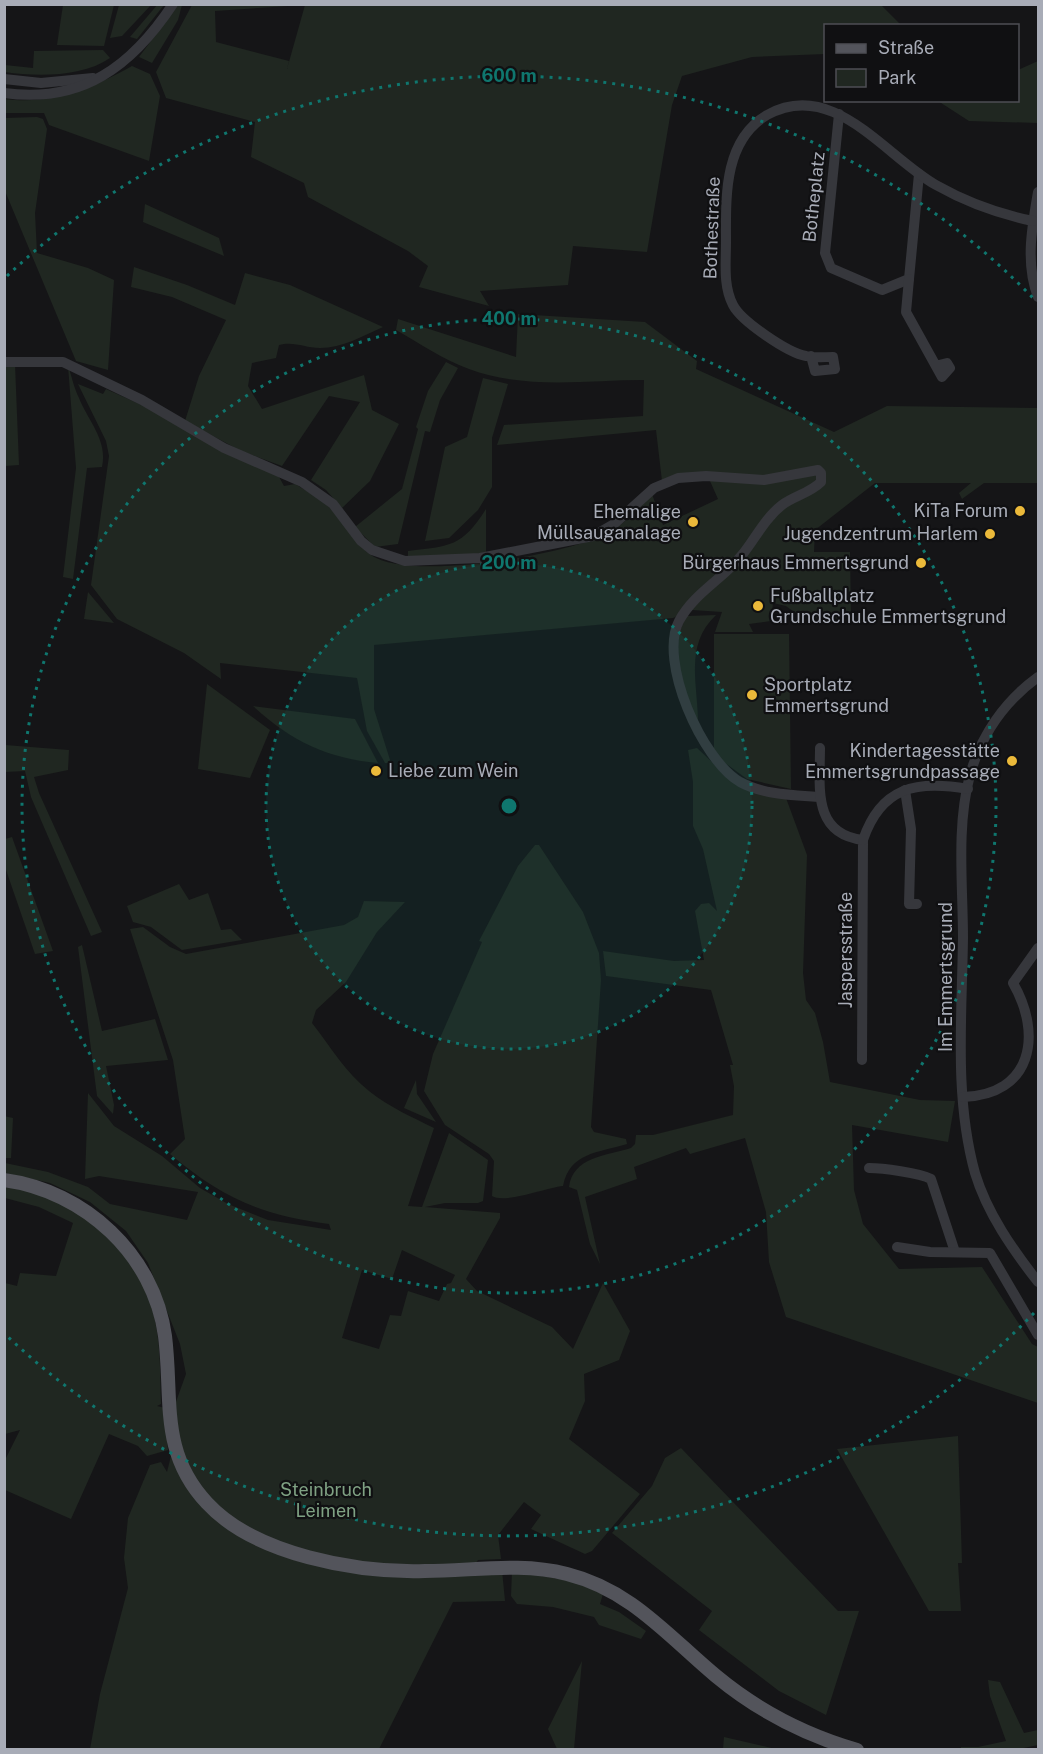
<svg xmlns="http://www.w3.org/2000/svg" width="1043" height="1754" viewBox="0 0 1043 1754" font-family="'Public Sans',sans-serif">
	<rect width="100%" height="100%" fill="#151517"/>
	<!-- green -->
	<g fill="#202721" fill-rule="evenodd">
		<polygon points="158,4 164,5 137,39 130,37"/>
		<polygon points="63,5 114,5 104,46 57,45"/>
		<polygon points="119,5 151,5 122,36 110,38"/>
		<polygon points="178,5 182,5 178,20 152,63 139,57"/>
		<polygon points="881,5 901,25 826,26 825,54 752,57 682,76 672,105 647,252 573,246 568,285 480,291 489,306 419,287 428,266 408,251 308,197 304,183 251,157 255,122 166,98 156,72 192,5 303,5 215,11 216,42 289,61 287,69 305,5"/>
		<path d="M 103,50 L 110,58 C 83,77 37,77 5,72 L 5,65 L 33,68 L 34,51 Z"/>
		<polygon points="1038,61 1038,123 969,121 938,101 1018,100 1018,70"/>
		<path d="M 132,66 L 150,74 L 160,96 L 149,161 L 49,125 L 44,113 L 5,113 L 4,99 C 53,105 90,89 132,66 Z"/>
		<polygon points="37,117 43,119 47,129 35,213 37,253 88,268 114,280 108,370 76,361 5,191 5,118"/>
		<polygon points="145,204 219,238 224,256 143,222"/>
		<path d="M 134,267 L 187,285 L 235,305 L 245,273 L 290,285 L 383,327 C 363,336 342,348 320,348 C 305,348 294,341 279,345 L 276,358 L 252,363 L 248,386 L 262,409 L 364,375 L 372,410 L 399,424 L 370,481 L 342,508 L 326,490 L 311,480 L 360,402 L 329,396 L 282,466 L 241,451 L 185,421 L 199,376 L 226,320 L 172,297 L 131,287 Z"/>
		<path d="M 518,314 L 645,322 L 697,361 L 696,369 L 834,432 L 887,406 L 1038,408 L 1038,483 L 984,483 L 962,499 L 959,493 L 971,483 L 875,483 L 815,530 L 814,552 L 850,552 L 851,619 L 802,618 L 786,606 L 773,603 L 771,621 L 749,624 L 753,632 L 715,632 L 722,612 L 692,610 L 673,618 L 374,645 L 374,709 L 391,763 L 385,763 L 367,731 L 357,678 L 220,663 L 221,679 L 184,653 L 117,619 L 91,585 L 109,456 L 106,441 L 78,384 L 103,394 L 106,389 L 155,411 L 278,475 L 284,486 L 295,484 C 306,491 320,497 329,507 C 343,521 355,544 371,555 C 409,582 563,555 604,535 C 623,526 638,509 652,494 L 663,525 L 718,499 L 710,481 L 662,481 L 656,430 L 497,445 L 504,425 L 643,416 L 644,380 C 586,380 525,390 469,369 C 444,360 419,343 396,330 L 398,319 L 516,357 Z"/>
		<polygon points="446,362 458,368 440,400 430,432 425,431 398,544 375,547 355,527 402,489 418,429 416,427 428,391"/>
		<polygon points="5,364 15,364 19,465 5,466"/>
		<path d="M 68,366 C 72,377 74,388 79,398 C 88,421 108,440 102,467 L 87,468 L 73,579 L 63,577 L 76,468 Z"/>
		<polygon points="483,378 508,384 492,438 492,487 478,510 449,538 425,541 445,447 467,437"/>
		<path d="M 486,509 L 486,554 L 408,557 L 408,551 C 450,546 462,547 486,509 Z"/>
		<polygon points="88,592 114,623 84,619"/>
		<path d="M 716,615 C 683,646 699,686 698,726 C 687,694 666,647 687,616 Z"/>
		<polygon points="714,634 789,634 791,789 747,779 714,755"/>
		<polygon points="207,684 270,730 250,778 198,769"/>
		<path d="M 253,706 L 355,719 L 378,763 C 326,758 291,741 253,706 Z"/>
		<polygon points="5,745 69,750 68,770 34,777 39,793 102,932 91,936 31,797 25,771 5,772"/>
		<path d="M 697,748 L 738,786 L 786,798 L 807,855 L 803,973 L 806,1000 L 815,1013 L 823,1042 L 830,1082 L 920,1100 L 955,1101 L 948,1142 L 852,1125 L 854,1190 L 863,1224 L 899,1269 L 982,1267 L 1032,1344 L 1038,1347 L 1038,1403 L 786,1317 L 769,1262 L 766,1212 L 745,1138 L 690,1154 L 686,1148 L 634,1167 L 637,1179 L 585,1197 L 600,1264 L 590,1244 L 577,1190 L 569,1187 C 573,1157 605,1156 631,1148 L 635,1144 L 636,1135 L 653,1135 L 733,1115 L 734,1086 L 730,1065 L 733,1065 L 711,990 L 606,976 L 603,951 L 674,961 L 704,960 L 695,911 L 701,904 L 709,903 L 717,911 L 703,849 L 693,826 L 693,782 L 688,750 Z"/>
		<polygon points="12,837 53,951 35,954 5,867 5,839"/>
		<path d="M 535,845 L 539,845 L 583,912 L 599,953 L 601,980 L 591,1127 L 594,1132 L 626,1139 L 627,1144 C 598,1153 570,1152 563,1186 C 545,1188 505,1204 492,1196 L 494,1161 L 489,1154 L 445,1125 L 424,1091 L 433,1054 L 482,942 L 479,941 L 518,866 Z"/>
		<polygon points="179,884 189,900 208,893 221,930 231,929 242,940 182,950 151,927 133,922 127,906"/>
		<path d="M 364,901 L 405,902 L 377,932 L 346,982 L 316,1010 L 312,1023 C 330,1046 346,1073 369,1091 C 389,1107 412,1117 434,1128 L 408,1206 L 422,1207 L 449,1133 L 488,1160 L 483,1201 L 478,1203 L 445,1203 L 425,1207 L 500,1213 L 500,1218 L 466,1279 L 477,1291 L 552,1327 L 573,1349 L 603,1283 L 630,1331 L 619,1360 L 584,1374 L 585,1401 L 569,1439 L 640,1494 L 592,1551 L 585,1554 L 531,1529 L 541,1515 L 524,1502 L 498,1535 L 501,1559 L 478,1560 L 469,1574 L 502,1570 L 505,1601 L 453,1602 L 379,1749 L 90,1749 L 100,1694 L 128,1588 L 124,1558 L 128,1518 L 150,1465 L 161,1462 L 167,1472 L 174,1444 L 167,1442 L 168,1450 L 147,1456 L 138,1446 L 109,1434 L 71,1519 L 5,1490 L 4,1462 L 20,1430 L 5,1434 L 5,1283 L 17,1286 L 20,1273 L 56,1276 L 73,1223 L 39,1207 L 5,1198 L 5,1187 C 74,1195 134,1243 153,1312 C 161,1342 160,1373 161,1404 L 157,1406 L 173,1410 L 186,1374 L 180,1344 L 148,1263 L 126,1231 L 90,1202 L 50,1183 L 5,1173 L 5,1163 L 48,1172 L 88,1187 L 110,1204 L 187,1220 L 198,1192 L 99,1176 L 85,1179 L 88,1093 L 114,1126 L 162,1156 L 200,1188 L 228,1204 L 268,1220 L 331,1230 L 329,1224 C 261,1215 222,1198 170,1154 L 185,1139 L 173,1060 L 130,929 L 143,927 L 170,947 L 186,954 L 344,925 L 358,917 ZM 402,1250 L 455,1275 L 451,1283 L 447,1284 L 439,1301 L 408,1291 L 401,1316 L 390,1315 L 379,1349 L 342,1338 L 362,1270 L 392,1279 Z"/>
		<polygon points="82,945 102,1031 155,1019 168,1060 106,1066 114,1105 113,1114 97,1096 78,947"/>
		<polygon points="416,1080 417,1094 436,1122 404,1108"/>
		<polygon points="4,1116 13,1118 11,1158 5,1158"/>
		<polygon points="958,1436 962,1563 958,1563 961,1611 929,1611 837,1449"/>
		<polygon points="681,1448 838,1611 859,1611 826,1715 779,1691 699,1630 712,1611 612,1533 652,1486 665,1458"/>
		<polygon points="512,1571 572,1581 603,1594 600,1604 619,1612 646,1631 641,1639 599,1625 594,1617 553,1607 517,1604 511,1596"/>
		<polygon points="582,1661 574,1749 557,1749 548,1729"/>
		<polygon points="988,1680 1000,1682 1024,1733 1038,1730 1038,1745 1019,1749 961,1749 961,1747 978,1747 1006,1741 990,1696"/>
		<polygon points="724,1737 776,1749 723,1749"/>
	</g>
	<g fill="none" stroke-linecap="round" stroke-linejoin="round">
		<!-- minor -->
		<g stroke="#36373c" stroke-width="10">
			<polyline points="4,79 41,83 93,78"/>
			<path d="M 4,93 C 82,104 132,66 173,4"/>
			<polyline points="839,114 825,253 831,268 882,290 909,279 919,174"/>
			<path d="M 1038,192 C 1032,227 1025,263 1038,297"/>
			<polyline points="909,279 906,312 942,377 950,368 947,363 939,365 937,368"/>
			<path d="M 811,356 L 815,371 L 835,369 L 833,357 C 824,357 814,358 806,356 C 788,353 741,321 733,305 C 723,286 726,263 726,242 C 726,198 723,141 767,115 C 833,78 885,156 936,185 C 966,202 999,214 1033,221"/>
			<path d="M 4,362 L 63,362 L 142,400 L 224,448 L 302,482 L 333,504 L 361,541 L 372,550 L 405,561 L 480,558 L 593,536 L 614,524 L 654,488 L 678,478 L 706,476 L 764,480 L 818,470 L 821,473 L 821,482 C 810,493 794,496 782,505 C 765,518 755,539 742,555 C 723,579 694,593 679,621 C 658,661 702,760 740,782 C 764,795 794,795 820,797"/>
			<path d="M 1038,677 C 1005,701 981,735 970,775 C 956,827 963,886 963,938 C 962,1016 954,1097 975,1173 C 987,1213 1013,1250 1038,1282"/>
			<path d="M 820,748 C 820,787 812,834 863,840 L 862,1060"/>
			<polyline points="905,790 911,829 909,904 917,904"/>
			<path d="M 863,840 C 881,787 916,780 968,789"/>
			<path d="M 963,1097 C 1032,1095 1043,1035 1013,983 L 1038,948"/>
			<path d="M 869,1168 C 882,1168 920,1173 931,1179 L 955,1252"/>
			<polyline points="897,1247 930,1252 990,1253 1038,1335"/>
		</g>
		<!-- major -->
		<path stroke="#53545b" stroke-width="14" d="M 4,1180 C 85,1191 154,1255 165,1336 C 173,1399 159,1452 207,1503 C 255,1555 357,1573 425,1571 C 473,1571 520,1562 567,1574 C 631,1590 668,1636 716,1676 C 757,1710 805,1735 857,1750"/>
	</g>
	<!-- distance rings -->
	<circle cx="509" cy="806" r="243" fill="#0f766e" fill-opacity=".12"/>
	<g fill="none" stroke="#0f766e" stroke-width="3" stroke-dasharray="3 6">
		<circle cx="509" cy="806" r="243"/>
		<circle cx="509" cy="806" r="487"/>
		<path d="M1034 1313A730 730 0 0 1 7 1336M7 276A730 730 0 0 1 1034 299"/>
	</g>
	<!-- markers -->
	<g fill="#ebb93a" stroke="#101012" stroke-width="2">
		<circle cx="1020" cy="511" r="6"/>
		<circle cx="693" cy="522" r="6"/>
		<circle cx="990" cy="534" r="6"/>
		<circle cx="921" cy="563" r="6"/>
		<circle cx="758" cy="606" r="6"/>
		<circle cx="752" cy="695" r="6"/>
		<circle cx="1012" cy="761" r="6"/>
		<circle cx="376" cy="771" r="6"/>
	</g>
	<g text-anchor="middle" stroke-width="4.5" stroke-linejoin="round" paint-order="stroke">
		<!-- street labels -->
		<g font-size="18" fill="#a8acb7" stroke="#101012">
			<text transform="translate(814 197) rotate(-84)" y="6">Botheplatz</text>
			<text transform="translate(712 228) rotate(-88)" y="6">Bothestraße</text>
			<text transform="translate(846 950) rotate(-90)" y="6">Jaspersstraße</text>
			<text transform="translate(946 977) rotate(-90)" y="6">Im Emmertsgrund</text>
		</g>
		<!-- poi labels -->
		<g font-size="18" fill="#a8acb7" stroke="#101012" text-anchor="end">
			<text x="1008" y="517">KiTa Forum</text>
			<text x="681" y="518">Ehemalige<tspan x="681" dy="21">Müllsauganalage</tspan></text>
			<text x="978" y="540">Jugendzentrum Harlem</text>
			<text x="909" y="569">Bürgerhaus Emmertsgrund</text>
			<text x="770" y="602" text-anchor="start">Fußballplatz<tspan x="770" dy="21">Grundschule Emmertsgrund</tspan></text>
			<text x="764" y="691" text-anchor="start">Sportplatz<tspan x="764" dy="21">Emmertsgrund</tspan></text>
			<text x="1000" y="757">Kindertagesstätte<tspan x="1000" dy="21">Emmertsgrundpassage</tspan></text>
			<text x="388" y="777" text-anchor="start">Liebe zum Wein</text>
		</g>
		<!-- park labels -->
		<g font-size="18" fill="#7fa183" stroke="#101012">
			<text x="326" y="1496">Steinbruch<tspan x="326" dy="21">Leimen</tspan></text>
		</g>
	</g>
	<circle cx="509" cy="806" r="9" fill="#0f766e" stroke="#101012" stroke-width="3"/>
	<g font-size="18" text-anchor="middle" font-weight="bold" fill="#0f766e" stroke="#101012" stroke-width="4.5" stroke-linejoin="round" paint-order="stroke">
		<text x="509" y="82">600 m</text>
		<text x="509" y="325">400 m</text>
		<text x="509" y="569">200 m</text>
	</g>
	<!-- border -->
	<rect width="1043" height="1754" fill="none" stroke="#a8acb7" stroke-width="12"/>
	<!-- legend -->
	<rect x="824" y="24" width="195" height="78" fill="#101012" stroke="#4d4e54" stroke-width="1.5"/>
	<rect x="836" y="44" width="30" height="9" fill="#53545b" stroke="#4d4e54" stroke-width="1.5"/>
	<text x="878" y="54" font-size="18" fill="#a8acb7">Straße</text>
	<rect x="836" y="69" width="30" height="18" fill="#202721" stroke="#4d4e54" stroke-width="1.5"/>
	<text x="878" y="84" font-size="18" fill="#a8acb7">Park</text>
</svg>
